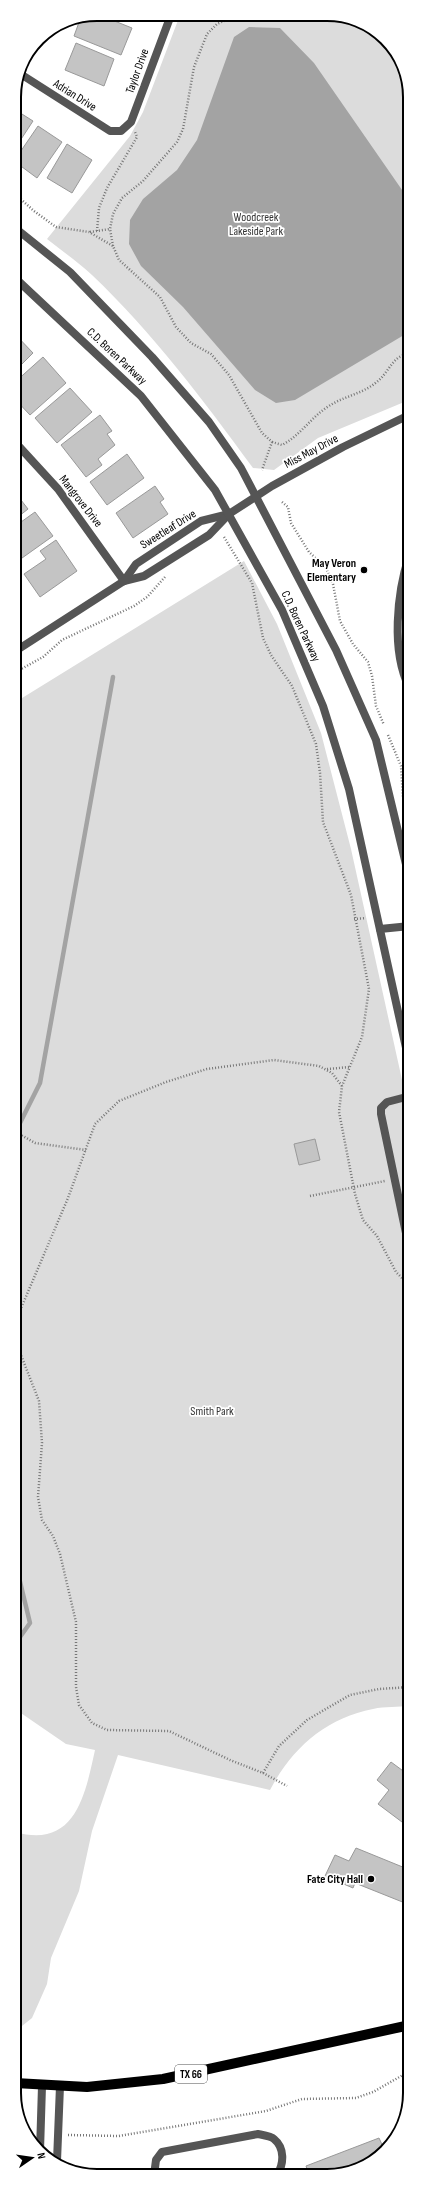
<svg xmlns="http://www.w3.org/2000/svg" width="424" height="2190" viewBox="0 0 424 2190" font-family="'Sofia Sans Condensed',sans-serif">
	<rect width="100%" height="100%" fill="#fff"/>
	<!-- green -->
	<g fill="#dcdcdc">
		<path d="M 180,15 L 348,17 L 389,43 L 409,87 L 409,400 L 318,438 L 274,470 L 253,468 C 204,401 152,332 92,275 C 78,262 62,251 47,239 L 130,136 L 143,112 Z"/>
		<path d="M 244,561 L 277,624 L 321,733 L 351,849 L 410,1116 L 410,1705 C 398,1708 385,1706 373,1709 C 326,1718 292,1748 270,1790 L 118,1755 L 92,1831 L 79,1891 L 51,1958 L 47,1984 L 32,2018 L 22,2026 L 15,2023 L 15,1832 C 75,1849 85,1796 95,1750 L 66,1744 L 15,1709 L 14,703 Z"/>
	</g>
	<!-- water -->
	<polygon fill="#a3a3a3" points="249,27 280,28 314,63 409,200 409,332 295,400 276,403 255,390 183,307 141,266 129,244 130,220 143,199 177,170 197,140 234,37"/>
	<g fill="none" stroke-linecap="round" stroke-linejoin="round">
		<!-- stream -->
		<g stroke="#a3a3a3" stroke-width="4.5">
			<polyline points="20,1123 40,1083 113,677"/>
			<polyline points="15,1561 30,1623 15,1644"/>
		</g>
	</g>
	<!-- building -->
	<g fill="#c4c4c4" stroke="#999">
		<polygon points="97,14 132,28 121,55 74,36 81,17"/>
		<polygon points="76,43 114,59 104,86 65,70"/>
		<polygon points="14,109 33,121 14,150"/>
		<polygon points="38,126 62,142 37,178 14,161"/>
		<polygon points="67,144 92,160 72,193 47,178"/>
		<polygon points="14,333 33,353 14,372"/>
		<polygon points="43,357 66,383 30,415 14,398 14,383"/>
		<polygon points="70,388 92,412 57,443 35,418"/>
		<polygon points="100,415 112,431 107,434 115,445 98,459 102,465 86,477 61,445"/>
		<polygon points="127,454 144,478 107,505 90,482"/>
		<polygon points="155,486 164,499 160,502 168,514 133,538 116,513"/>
		<polygon points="14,491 28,509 14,520"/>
		<polygon points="35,512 53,536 15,563 14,527"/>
		<polygon points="56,540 77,571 40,597 24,574 46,559 40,551"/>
		<polygon points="315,1139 320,1160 299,1165 294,1144"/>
		<polygon points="391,1762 410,1776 410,1828 378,1804 389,1790 377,1780"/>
		<polygon points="356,1848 410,1870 410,1905 355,1883 353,1888 325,1876 335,1855 349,1861"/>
		<polygon points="379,2138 385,2151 364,2167 337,2175 309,2175 306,2166"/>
	</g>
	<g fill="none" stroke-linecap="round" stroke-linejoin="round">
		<!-- path -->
		<g stroke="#777" stroke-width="2.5" stroke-dasharray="1 2" stroke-linecap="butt">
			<polyline points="14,193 34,211 56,227 89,232 113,246 119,260 160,297 176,327 191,343 211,354 229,375 262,433 272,442 262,470"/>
			<polyline points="97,231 99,208 107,188 137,137 135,132"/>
			<polyline points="90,232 110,229"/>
			<polyline points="113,246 110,229 113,214 122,198 143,181 177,142 183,129 194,67 207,34 217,24 235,16"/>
			<path d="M 272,442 L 282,445 C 301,435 311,417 329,406 C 344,396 363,394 378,381 C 389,372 393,355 409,354"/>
			<polyline points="282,502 288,507 291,523 309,552 326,568 333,584 340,621 353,644 368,662 372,676 376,706 384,725"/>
			<polyline points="224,537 252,583 263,638 271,655 292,686 316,744 320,773 323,822 351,895 369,989 362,1037 342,1086 339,1112 355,1194 363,1220 377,1236 396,1272 410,1286"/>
			<polyline points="14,673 43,657 62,640 134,606 147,597 165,577"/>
			<polyline points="388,735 401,766 403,797"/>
			<polyline points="405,806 410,819"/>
			<polyline points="354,919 366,918"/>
			<polyline points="327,1069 350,1067"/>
			<polyline points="342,1086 332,1073 319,1066 274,1060 207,1069 166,1082 119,1101 95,1124 68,1198 16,1320 17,1345 39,1401 42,1443 38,1497 42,1520 53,1536 60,1554 76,1622 76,1687 79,1705 92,1723 107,1730 169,1731 230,1760 263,1773 279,1746 307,1720 350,1695 379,1689 410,1687"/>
			<polyline points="14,1131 35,1143 86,1150"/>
			<polyline points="310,1196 385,1181"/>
			<polyline points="263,1773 287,1786"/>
			<polyline points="406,1961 405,1946 410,1946"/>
			<polyline points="68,2135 119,2136 266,2111 302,2099 356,2098 373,2092 410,2071"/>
		</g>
		<!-- service -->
		<g stroke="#555" stroke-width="8">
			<path d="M 409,556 C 397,593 391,651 409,687"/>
			<polyline points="410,1096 387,1102 381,1108 381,1114 407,1238 410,1240"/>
			<polyline points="40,2151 42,2086"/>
			<polyline points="57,2161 60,2086"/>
			<path d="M 154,2175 L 156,2160 L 162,2152 L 258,2134 C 263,2135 271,2136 274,2139 C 285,2148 284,2164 277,2175"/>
		</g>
		<!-- minor -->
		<g stroke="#555" stroke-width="8">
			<polyline points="19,73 110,131 121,131 131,122 171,15"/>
			<polyline points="14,441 58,489 124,581"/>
			<polyline points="124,581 136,564 201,521 229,514"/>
			<polyline points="14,652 124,581 144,576 209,535 229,514 272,486 343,447 409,415"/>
		</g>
		<!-- tertiary -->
		<g stroke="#555" stroke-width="8">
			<polyline points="14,227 70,272 152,357 209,422 241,468 336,650 376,740 410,881"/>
			<polyline points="14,277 141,396 215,490 282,610 323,706 349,789 410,1066"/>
			<polyline points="380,929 410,926"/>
		</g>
		<!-- primary -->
		<polyline stroke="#000" stroke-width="10" points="15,2083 87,2087 163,2079 410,2025"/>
	</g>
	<!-- markers -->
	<g fill="#000" stroke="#fff" stroke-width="1.5">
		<circle cx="364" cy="570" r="4"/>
		<circle cx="371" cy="1879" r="4"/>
	</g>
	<g text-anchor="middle" stroke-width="3.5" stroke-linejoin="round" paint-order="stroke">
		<!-- shield labels -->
		<rect fill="#fff" stroke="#4c4c4c" stroke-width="1" x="175" y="2065" width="32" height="18" rx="3"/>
		<g font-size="11" font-weight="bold" fill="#000">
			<text x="191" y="2078">TX 66</text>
		</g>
		<!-- street labels -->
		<g font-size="12" fill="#000" stroke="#fff">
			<text transform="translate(137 71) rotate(-70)" y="4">Taylor Drive</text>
			<text transform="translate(75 95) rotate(32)" y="4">Adrian Drive</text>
			<text transform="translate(117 356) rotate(43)" y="4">C.D. Boren Parkway</text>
			<text transform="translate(311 451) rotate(-28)" y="4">Miss May Drive</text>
			<text transform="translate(81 501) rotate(52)" y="4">Mangrove Drive</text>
			<text transform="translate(168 529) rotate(-32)" y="4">Sweetleaf Drive</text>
			<text transform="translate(301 626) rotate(65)" y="4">C.D. Boren Parkway</text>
		</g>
		<!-- park labels -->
		<g font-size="12" fill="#333" stroke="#fff">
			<text x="256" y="221">Woodcreek<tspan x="256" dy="14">Lakeside Park</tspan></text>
			<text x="212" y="1415">Smith Park</text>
		</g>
		<!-- poi labels -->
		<g font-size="12" font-weight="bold" fill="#000" stroke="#fff" text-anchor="end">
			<text x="356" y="567">May Veron<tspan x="356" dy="14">Elementary</tspan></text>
			<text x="363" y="1883">Fate City Hall</text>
		</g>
	</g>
	<!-- crop -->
	<path d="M0 0H424V2190H0ZM97 21H327A76 76 0 0 1 403 97V2093A76 76 0 0 1 327 2169H97A76 76 0 0 1 21 2093V97A76 76 0 0 1 97 21Z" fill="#fff" fill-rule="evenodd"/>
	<path fill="none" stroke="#000" stroke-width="2" d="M97 21H327A76 76 0 0 1 403 97V2093A76 76 0 0 1 327 2169H97A76 76 0 0 1 21 2093V97A76 76 0 0 1 97 21Z"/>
	<!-- north arrow -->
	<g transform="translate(32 2158) rotate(77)" stroke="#ffffff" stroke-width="3" paint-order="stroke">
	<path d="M0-3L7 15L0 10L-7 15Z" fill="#000000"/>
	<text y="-6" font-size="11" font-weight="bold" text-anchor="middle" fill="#000000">N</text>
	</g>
</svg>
